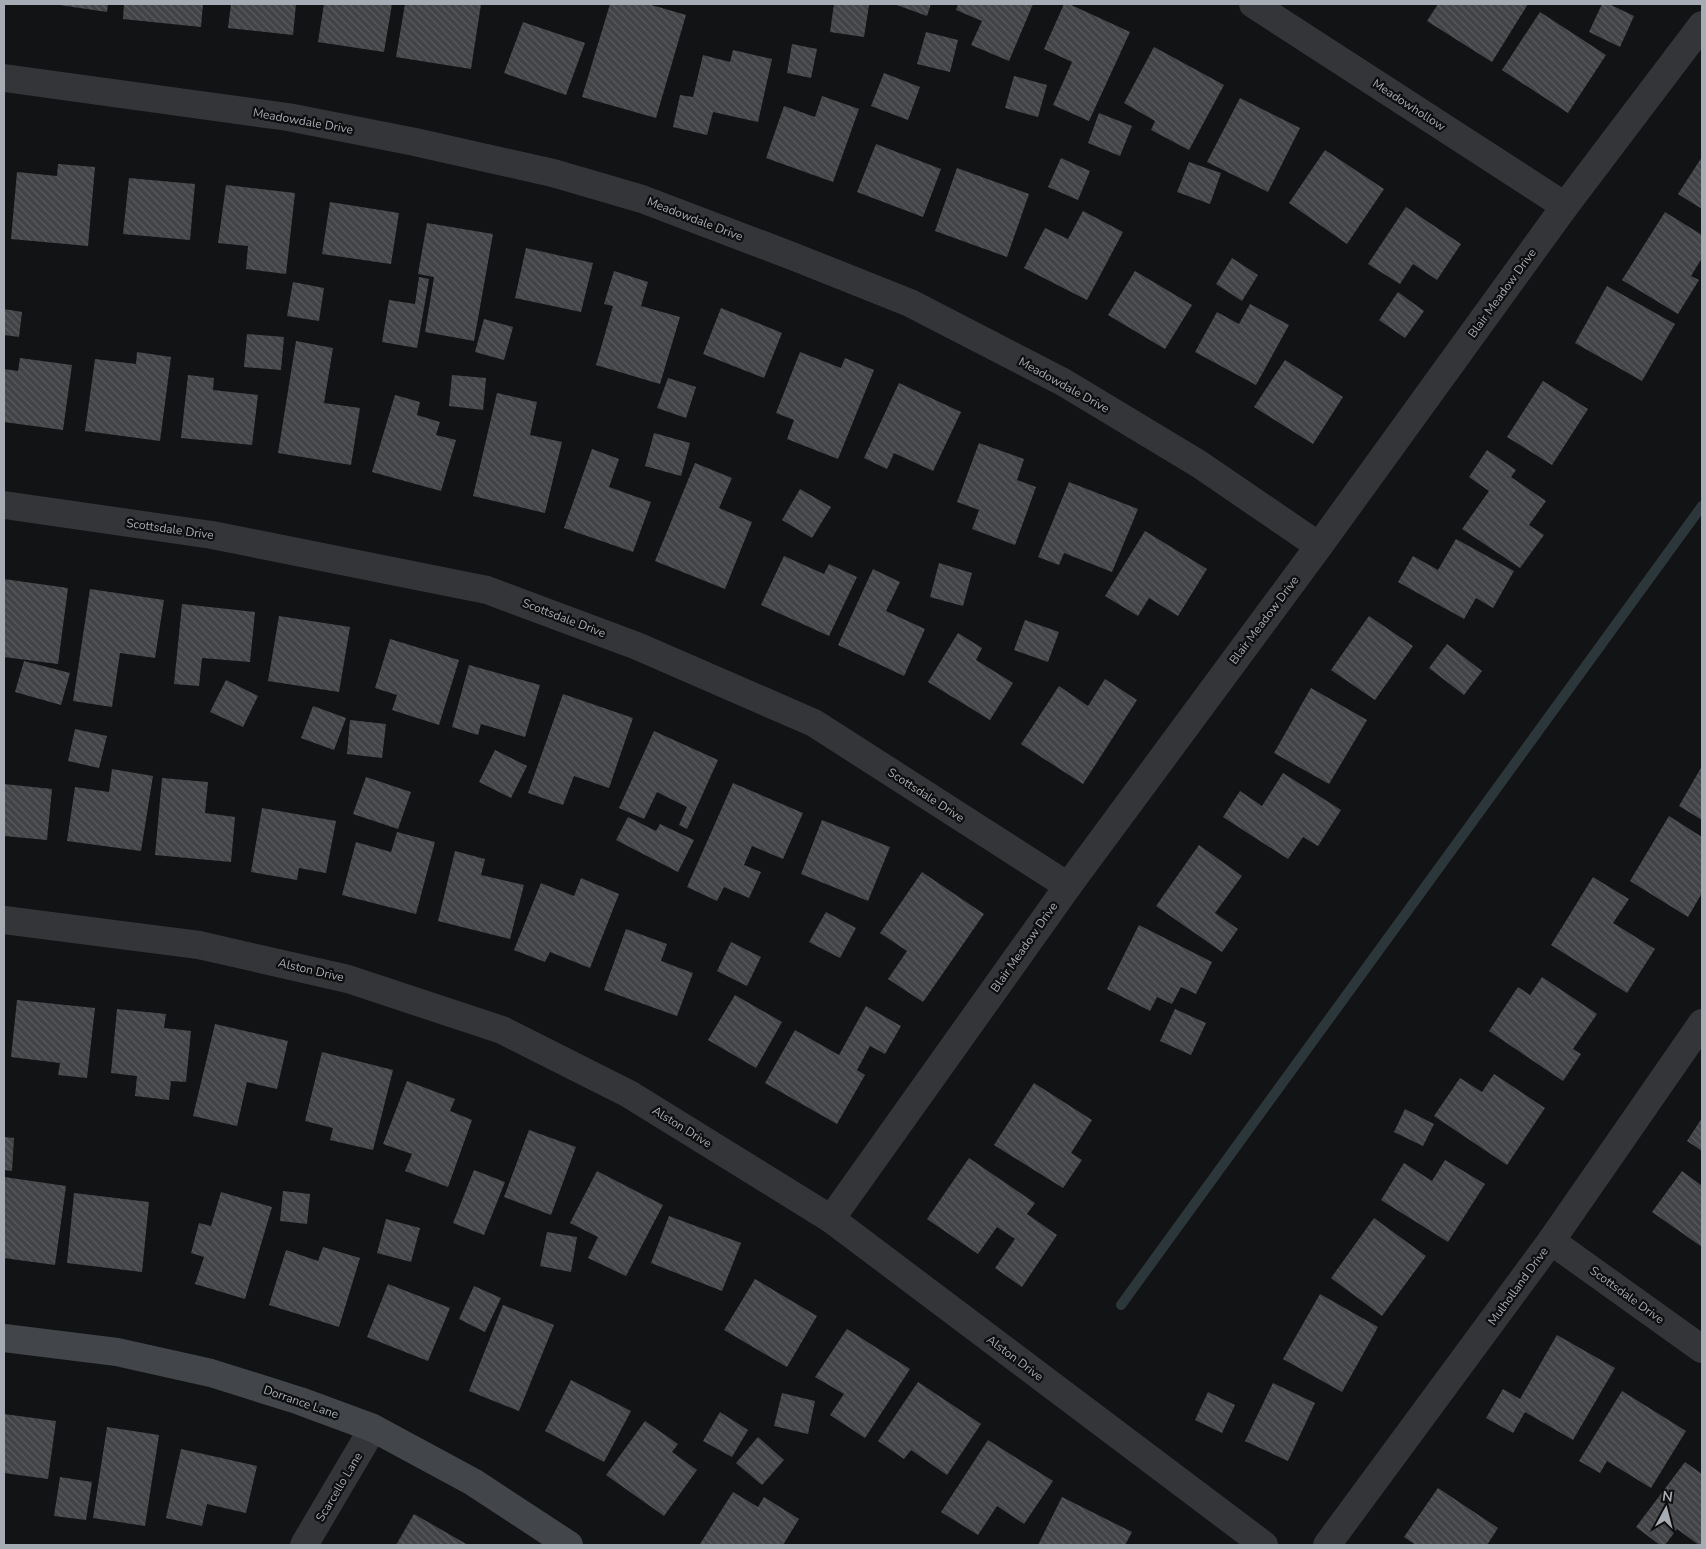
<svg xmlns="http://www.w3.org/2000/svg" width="1706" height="1549" viewBox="0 0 1706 1549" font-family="'Nunito Sans',sans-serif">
	<defs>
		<pattern id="building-back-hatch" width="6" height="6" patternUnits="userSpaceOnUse" patternTransform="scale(1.25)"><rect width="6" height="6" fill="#424347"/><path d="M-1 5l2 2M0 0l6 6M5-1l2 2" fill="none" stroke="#5a5b5f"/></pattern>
	</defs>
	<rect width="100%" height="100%" fill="#121314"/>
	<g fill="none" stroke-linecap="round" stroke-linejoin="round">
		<!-- stream -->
		<polyline stroke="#2c373c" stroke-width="10" points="1121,1305 1702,506"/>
	</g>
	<!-- building -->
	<g fill="url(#building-back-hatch)">
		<polygon points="53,4 108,4 107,12"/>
		<polygon points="124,4 203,4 201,27 123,19"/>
		<polygon points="231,4 296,4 293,35 228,28"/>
		<polygon points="324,4 392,4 384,52 318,42"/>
		<polygon points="405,4 481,4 471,69 396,57"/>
		<polygon points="610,4 648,4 686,15 656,118 582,97"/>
		<polygon points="834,4 869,5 864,37 830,32"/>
		<polygon points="894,4 931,4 927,16"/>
		<polygon points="958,4 1033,4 1009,61 971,45 982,21 956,10"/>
		<polygon points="1064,4 1069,4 1130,32 1089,121 1053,105 1072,62 1044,49"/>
		<polygon points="1438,4 1528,4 1492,62 1427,21"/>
		<polygon points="1602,4 1609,4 1634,16 1620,47 1589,32"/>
		<polygon points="1540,12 1606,55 1568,113 1502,70"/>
		<polygon points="523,22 585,43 566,95 504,73"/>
		<polygon points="926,32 958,40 950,72 917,64"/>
		<polygon points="792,44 817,49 811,78 787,73"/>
		<polygon points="1154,47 1224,85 1189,150 1151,130 1155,121 1124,103"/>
		<polygon points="733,50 772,59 758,122 713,112 707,135 673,127 680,95 693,97 703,55 730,62"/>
		<polygon points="884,73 920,87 908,120 871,106"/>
		<polygon points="1014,76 1047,85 1038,117 1005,108"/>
		<polygon points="822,96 859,109 833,182 766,158 784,106 815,117"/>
		<polygon points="1240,98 1300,128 1268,192 1207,162"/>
		<polygon points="1099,113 1132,126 1120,156 1088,143"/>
		<polygon points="876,144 941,169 923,217 857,192"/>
		<polygon points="1325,150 1384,189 1347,244 1289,203"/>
		<polygon points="1702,157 1702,209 1678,194"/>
		<polygon points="1061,158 1090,171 1078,200 1048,187"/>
		<polygon points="1189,162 1221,173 1210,204 1177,192"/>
		<polygon points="58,164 95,167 88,246 11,239 17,172 57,176"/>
		<polygon points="957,168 1029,194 1007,257 935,231"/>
		<polygon points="129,178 195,184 190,240 123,234"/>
		<polygon points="226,185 295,193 286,274 246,269 248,246 218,243"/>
		<polygon points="330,202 399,213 391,264 322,254"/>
		<polygon points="1406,207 1461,244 1437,280 1413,264 1400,284 1368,264"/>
		<polygon points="1083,211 1123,232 1087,300 1024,268 1045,228 1068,239"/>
		<polygon points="1665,212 1702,235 1702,258 1691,276 1699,280 1678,314 1622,280"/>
		<polygon points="427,223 493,234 474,341 425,332 434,277 418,274"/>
		<polygon points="526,248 593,263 581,312 515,298"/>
		<polygon points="1232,258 1258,275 1242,301 1216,284"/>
		<polygon points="614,271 648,282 641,306 680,317 660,384 596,365 613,306 604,304"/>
		<polygon points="1135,271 1192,305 1165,349 1108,315"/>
		<polygon points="419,277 429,279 417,348 382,342 389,300 415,304"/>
		<polygon points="293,282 324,288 319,321 287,316"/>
		<polygon points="1607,286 1675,324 1642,381 1575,343"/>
		<polygon points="1398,292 1424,311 1405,338 1379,320"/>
		<polygon points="1250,304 1289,325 1256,385 1195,352 1217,312 1239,324"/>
		<polygon points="721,308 782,333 764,378 703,354"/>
		<polygon points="4,309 22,312 19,337 4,335"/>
		<polygon points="484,319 513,327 504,360 475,352"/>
		<polygon points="247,334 284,337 281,370 244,367"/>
		<polygon points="296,341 333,348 324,403 360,408 351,465 278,453"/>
		<polygon points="137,352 171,357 160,441 85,431 95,359 136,364"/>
		<polygon points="800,352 841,368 845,358 874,370 838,459 787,439 794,420 776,413"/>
		<polygon points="20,358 72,365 63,430 4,422 4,369 18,371"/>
		<polygon points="1285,360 1343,397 1313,444 1254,407"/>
		<polygon points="188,375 214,378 213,390 258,395 252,445 181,438"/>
		<polygon points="452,375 486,378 483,410 449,406"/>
		<polygon points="668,378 696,387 686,418 657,408"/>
		<polygon points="1543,381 1588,409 1552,465 1507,437"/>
		<polygon points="899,383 961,412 933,471 894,453 887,469 864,458"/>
		<polygon points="497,393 537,402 530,435 562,442 545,513 473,496"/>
		<polygon points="395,395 420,402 417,415 440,422 436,435 456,440 441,491 372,472"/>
		<polygon points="654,433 690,443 681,476 645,466"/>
		<polygon points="979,443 1024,459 1017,480 1036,487 1015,545 972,529 979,510 957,502"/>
		<polygon points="592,449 619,459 609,487 651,502 633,552 564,528"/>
		<polygon points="1487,450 1516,470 1511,477 1546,501 1529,525 1544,535 1520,568 1462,529 1489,491 1469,477"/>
		<polygon points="695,463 732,478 719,508 752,522 725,589 655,561"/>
		<polygon points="1069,482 1138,509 1112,572 1064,553 1059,565 1038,557"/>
		<polygon points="800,489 831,507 812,538 782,520"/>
		<polygon points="1145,531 1207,569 1178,616 1149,598 1138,616 1105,596"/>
		<polygon points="1456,539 1514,571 1493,608 1476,598 1464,619 1398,582 1413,556 1438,570"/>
		<polygon points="784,556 824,574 829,564 857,577 829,636 761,605"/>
		<polygon points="939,563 972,573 963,606 930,597"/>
		<polygon points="873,569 900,582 886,611 925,629 904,676 838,645"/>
		<polygon points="4,579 68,588 58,664 4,657"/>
		<polygon points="90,589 164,600 155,658 120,653 112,707 73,701"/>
		<polygon points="182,604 255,612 250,662 202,658 199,686 174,684"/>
		<polygon points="279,616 350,627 339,692 268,681"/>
		<polygon points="1369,616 1413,646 1375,700 1331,670"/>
		<polygon points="1025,620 1059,632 1048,662 1014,650"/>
		<polygon points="958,633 982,648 976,660 1013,683 990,720 928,682"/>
		<polygon points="390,639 459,660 439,725 392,710 397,695 375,688"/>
		<polygon points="1447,644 1482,671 1464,695 1429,668"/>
		<polygon points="24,661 70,673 61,705 15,692"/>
		<polygon points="469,665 540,685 525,737 481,724 478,735 452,727"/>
		<polygon points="1105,679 1137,700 1083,784 1021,744 1059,686 1088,706"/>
		<polygon points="226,680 258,696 243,727 210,712"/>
		<polygon points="1311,688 1367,720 1329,784 1274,753"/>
		<polygon points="563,694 633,718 609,788 574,776 563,805 528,793"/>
		<polygon points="313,706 346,718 334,750 301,738"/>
		<polygon points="350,720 386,724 382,758 347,754"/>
		<polygon points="75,729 107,736 99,768 68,761"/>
		<polygon points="654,731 718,760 687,829 679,825 687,807 657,792 644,819 619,808"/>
		<polygon points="495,750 527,766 511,798 479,782"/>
		<polygon points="1702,766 1702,820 1679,806"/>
		<polygon points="112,769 153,776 141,851 67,841 75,787 109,792"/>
		<polygon points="1283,773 1341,810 1318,846 1303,837 1288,859 1223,817 1240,791 1262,806"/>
		<polygon points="366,777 411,792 398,829 353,814"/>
		<polygon points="162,778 208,782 205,813 235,817 231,862 155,855"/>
		<polygon points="733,783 803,813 783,859 752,846 744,865 761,872 749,898 724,887 717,901 687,887"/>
		<polygon points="4,784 52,789 47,840 4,836"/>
		<polygon points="262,808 336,821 326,873 299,868 297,880 251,872"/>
		<polygon points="1669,816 1702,837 1702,893 1688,917 1630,881"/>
		<polygon points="628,817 656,831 660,824 694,840 678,872 616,840"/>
		<polygon points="822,820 890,847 868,901 801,874"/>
		<polygon points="397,832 435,842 416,914 342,895 356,842 391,852"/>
		<polygon points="1199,845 1242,876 1215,913 1238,929 1222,952 1156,906"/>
		<polygon points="455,851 485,859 481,875 524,885 510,939 438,921"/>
		<polygon points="922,872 984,914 923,1002 888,979 907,951 880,933"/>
		<polygon points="1593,877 1629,899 1613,923 1655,949 1627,993 1551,945"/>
		<polygon points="581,878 619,894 590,968 550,952 545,962 514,950 541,883 574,896"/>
		<polygon points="826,912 856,928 840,958 809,942"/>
		<polygon points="1139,925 1212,962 1196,994 1181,987 1172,1004 1157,997 1150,1011 1107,989"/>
		<polygon points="626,929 667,944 661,961 693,973 677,1016 604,990"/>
		<polygon points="731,942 761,957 747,986 717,971"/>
		<polygon points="1542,977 1597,1014 1573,1049 1581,1054 1563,1081 1489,1031 1518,987 1530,995"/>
		<polygon points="735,995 782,1022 756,1068 708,1040"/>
		<polygon points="17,1000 95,1008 87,1078 58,1075 60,1063 11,1057"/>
		<polygon points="866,1006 901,1026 885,1054 870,1046 857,1070 865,1075 837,1124 765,1083 795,1030 839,1055"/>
		<polygon points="117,1009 166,1014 164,1028 191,1031 186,1082 171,1081 169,1100 135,1096 137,1076 111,1073"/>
		<polygon points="1175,1009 1206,1023 1191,1055 1160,1041"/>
		<polygon points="215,1024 288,1041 277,1089 247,1082 237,1126 193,1116"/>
		<polygon points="322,1052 393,1070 373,1150 330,1140 333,1128 305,1121"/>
		<polygon points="1494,1074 1545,1108 1507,1165 1434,1116 1460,1078 1482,1092"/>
		<polygon points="407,1081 455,1099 450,1111 472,1120 448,1187 405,1171 412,1154 383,1144"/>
		<polygon points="1034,1083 1092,1120 1071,1153 1082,1160 1063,1188 994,1145"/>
		<polygon points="1405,1109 1434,1124 1423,1146 1394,1132"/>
		<polygon points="1702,1118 1702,1151 1687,1141"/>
		<polygon points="529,1130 576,1147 551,1215 504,1197"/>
		<polygon points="4,1137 14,1138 12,1171 4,1170"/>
		<polygon points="969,1158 1035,1203 1027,1214 1057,1235 1022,1287 995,1268 1015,1239 997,1227 978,1254 927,1219"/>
		<polygon points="1445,1160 1485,1184 1448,1242 1381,1200 1404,1163 1432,1181"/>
		<polygon points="474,1170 505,1182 484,1235 453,1223"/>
		<polygon points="597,1171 663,1205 626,1276 588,1258 598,1237 570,1223"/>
		<polygon points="1682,1171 1701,1185 1702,1183 1702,1247 1652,1212"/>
		<polygon points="4,1177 66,1186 55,1265 4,1258"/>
		<polygon points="283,1191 310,1194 307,1224 280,1221"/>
		<polygon points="221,1192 272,1207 245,1299 195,1284 204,1257 191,1253 199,1223 211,1226"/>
		<polygon points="74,1193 149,1202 142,1272 67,1263"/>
		<polygon points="669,1216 741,1243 722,1291 651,1263"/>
		<polygon points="1374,1218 1426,1256 1382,1316 1331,1278"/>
		<polygon points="386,1219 420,1228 411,1262 377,1253"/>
		<polygon points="547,1232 577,1237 571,1272 540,1266"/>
		<polygon points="323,1247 360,1258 339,1327 269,1305 286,1250 318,1261"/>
		<polygon points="755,1279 817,1316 787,1367 724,1330"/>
		<polygon points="388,1284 450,1308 428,1361 367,1337"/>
		<polygon points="474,1286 501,1298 485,1332 459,1319"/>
		<polygon points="1320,1294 1378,1327 1342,1392 1283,1359"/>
		<polygon points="503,1305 554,1325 519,1411 469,1391"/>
		<polygon points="847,1329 910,1369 865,1438 830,1415 844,1394 815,1377"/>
		<polygon points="1557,1335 1615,1368 1573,1440 1525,1412 1513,1433 1486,1418 1503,1389 1520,1399"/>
		<polygon points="571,1380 631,1411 604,1462 545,1431"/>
		<polygon points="918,1382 981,1424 947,1475 911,1450 904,1459 878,1441"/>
		<polygon points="1273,1383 1315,1403 1288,1461 1245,1441"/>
		<polygon points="1622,1391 1686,1431 1651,1488 1607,1461 1600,1473 1579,1461"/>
		<polygon points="1208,1392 1235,1405 1222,1433 1195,1420"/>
		<polygon points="782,1393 815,1401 808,1434 774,1426"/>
		<polygon points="720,1412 748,1430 732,1457 703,1441"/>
		<polygon points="4,1414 56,1421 48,1479 4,1473"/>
		<polygon points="645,1421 678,1444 672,1452 697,1470 664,1516 606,1475"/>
		<polygon points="107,1427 159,1435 145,1526 93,1518"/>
		<polygon points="758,1437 784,1460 762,1485 736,1463"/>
		<polygon points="988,1440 1053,1481 1024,1524 997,1506 978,1535 941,1512"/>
		<polygon points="181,1449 257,1466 246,1513 207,1504 202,1526 166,1518"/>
		<polygon points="1685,1462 1702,1474 1702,1545 1699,1545 1677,1529 1665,1545 1660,1545 1636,1527"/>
		<polygon points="60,1477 92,1482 86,1520 54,1516"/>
		<polygon points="1438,1488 1498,1528 1487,1545 1416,1545 1404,1537"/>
		<polygon points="733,1492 758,1507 764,1497 799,1519 783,1545 702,1545 700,1544"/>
		<polygon points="1062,1497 1132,1532 1125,1545 1038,1545"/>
		<polygon points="414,1514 468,1545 396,1545"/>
	</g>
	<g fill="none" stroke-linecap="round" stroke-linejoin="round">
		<!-- street -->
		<g stroke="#343539" stroke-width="28">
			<polyline points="1253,4 1565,206"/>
			<polyline points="4,78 288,117 415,142 553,173 642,199 792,256 910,303 1063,382 1199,464 1319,546"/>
			<polyline points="4,505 212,535 487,590 637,646 814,723 1068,886"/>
			<polyline points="4,920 199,945 348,979 502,1030 629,1094 831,1219 1264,1545"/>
			<polyline points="831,1219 1068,886 1319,546 1565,206 1702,25"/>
			<polyline points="1551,1241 1702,1349"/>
			<polyline points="304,1545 373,1428"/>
			<polyline points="1327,1545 1551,1241 1702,1023"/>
		</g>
		<!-- secondary -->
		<polyline stroke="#424549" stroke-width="28" points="4,1338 117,1352 211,1373 300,1401 373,1428 473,1482 569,1545"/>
	</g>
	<g text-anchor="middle" stroke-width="4.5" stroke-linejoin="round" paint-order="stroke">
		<!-- street labels -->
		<g font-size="12" fill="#a5acb4" stroke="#0e0e0f">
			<text transform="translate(1409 105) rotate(33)" y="4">Meadowhollow</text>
			<text transform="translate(303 121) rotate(10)" y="4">Meadowdale Drive</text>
			<text transform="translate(695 219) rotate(21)" y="4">Meadowdale Drive</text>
			<text transform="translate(1502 293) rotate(-54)" y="4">Blair Meadow Drive</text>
			<text transform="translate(1064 385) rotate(29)" y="4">Meadowdale Drive</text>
			<text transform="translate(170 529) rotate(8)" y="4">Scottsdale Drive</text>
			<text transform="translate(564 618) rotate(21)" y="4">Scottsdale Drive</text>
			<text transform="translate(1264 620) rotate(-53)" y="4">Blair Meadow Drive</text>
			<text transform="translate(926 795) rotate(33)" y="4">Scottsdale Drive</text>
			<text transform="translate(1024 947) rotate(-55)" y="4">Blair Meadow Drive</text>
			<text transform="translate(311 970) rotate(13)" y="4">Alston Drive</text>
			<text transform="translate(682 1127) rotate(32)" y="4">Alston Drive</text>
			<text transform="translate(1518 1286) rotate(-54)" y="4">Mulholland Drive</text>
			<text transform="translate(1627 1295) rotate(36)" y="4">Scottsdale Drive</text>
			<text transform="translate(1015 1358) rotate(37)" y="4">Alston Drive</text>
			<text transform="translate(301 1402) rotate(19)" y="4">Dorrance Lane</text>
			<text transform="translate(339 1487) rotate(-59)" y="4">Scarcello Lane</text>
		</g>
	</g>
	<!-- border -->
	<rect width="1706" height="1549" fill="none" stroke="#a5acb4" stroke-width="10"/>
	<!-- north arrow -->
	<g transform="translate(1666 1509) rotate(7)" stroke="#0e0e0f" stroke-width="4" paint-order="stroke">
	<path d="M0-4L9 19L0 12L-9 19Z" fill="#a5acb4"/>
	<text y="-8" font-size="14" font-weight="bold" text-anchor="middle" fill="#a5acb4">N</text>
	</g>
</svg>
